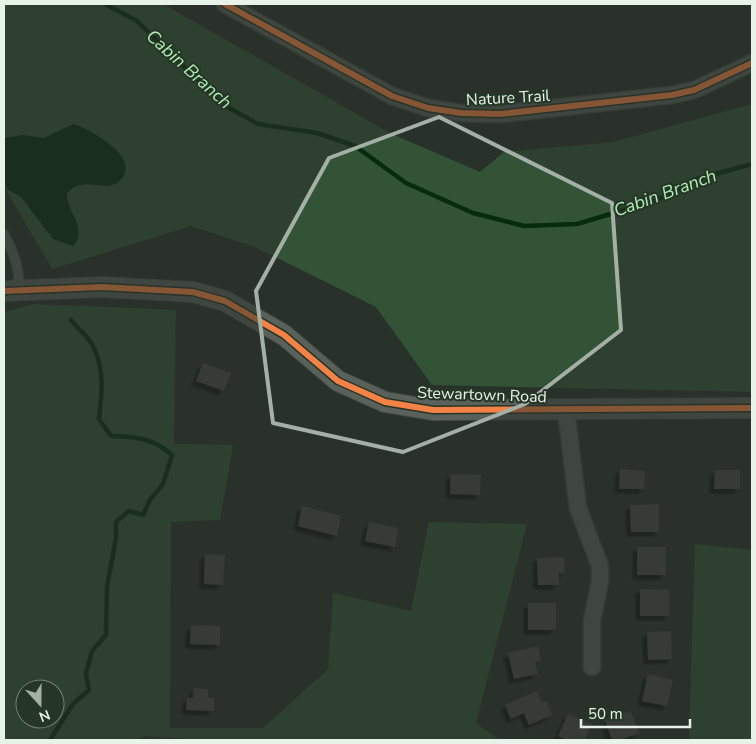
<svg xmlns="http://www.w3.org/2000/svg" width="756" height="744" viewBox="0 0 756 744" font-family="'Nunito Sans',sans-serif">
	<defs>
		<filter id="shadow"><feDropShadow dx="-4.5" dy="4.5" stdDeviation="1" flood-color="#0009"/></filter>
	</defs>
	<rect width="100%" height="100%" fill="#29322a"/>
	<!-- green -->
	<g fill="#335337" fill-rule="evenodd">
		<polygon points="4,4 163,4 392,134 480,172 504,152 613,142 752,104 752,392 432,385 376,307 255,247 191,226 52,269 4,186"/>
		<path d="M 34,304 L 176,310 L 174,444 L 233,445 L 220,520 L 171,522 L 170,728 L 263,728 L 328,669 L 333,593 L 411,611 L 429,522 L 527,524 L 476,723 L 500,740 L 209,740 L 144,736 L 135,740 L 4,740 L 4,312 ZM 25,689 L 55,689 L 55,719 L 25,719 Z"/>
		<polygon points="695,544 752,550 752,740 689,740"/>
	</g>
	<!-- water -->
	<path fill="#072b0e" d="M 73,124 C 88,128 139,156 123,177 C 107,198 87,172 67,193 C 66,211 89,230 73,246 L 53,239 L 21,197 L 8,190 L 4,183 L 4,138 L 23,135 L 44,138 Z"/>
	<g fill="none" stroke-linecap="round" stroke-linejoin="round">
		<!-- stream -->
		<g stroke="#072b0e" stroke-width="4.5">
			<polyline points="105,4 137,21 222,104 258,124 317,133 355,146 406,183 473,213 524,226 577,224 657,200 697,179 752,164"/>
			<path d="M 50,740 L 73,704 L 89,690 L 86,674 L 92,651 L 106,635 L 107,587 L 116,538 L 116,522 L 129,511 L 143,515 L 150,500 L 163,484 L 172,455 C 155,439 134,436 111,436 L 99,419 C 102,393 105,368 92,344 C 87,336 77,328 71,320"/>
		</g>
	</g>
	<!-- building -->
	<g fill="#464649" filter="url(#shadow)">
		<polygon points="203,363 231,373 224,391 196,381"/>
		<polygon points="620,469 645,471 644,489 619,489"/>
		<polygon points="715,470 740,470 740,489 714,489"/>
		<polygon points="451,474 481,475 480,495 450,494"/>
		<polygon points="659,504 659,532 631,532 630,505"/>
		<polygon points="302,506 341,516 337,536 298,526"/>
		<polygon points="369,522 398,528 395,547 365,541"/>
		<rect x="637" y="547" width="29" height="28"/>
		<polygon points="205,554 225,555 223,585 204,584"/>
		<polygon points="564,557 565,573 559,573 559,585 538,585 537,558"/>
		<polygon points="640,589 669,590 669,616 640,616"/>
		<rect x="528" y="603" width="28" height="27"/>
		<polygon points="191,625 220,626 220,645 190,644"/>
		<polygon points="671,631 672,659 648,660 647,632"/>
		<polygon points="538,646 541,661 535,662 538,674 514,679 508,653"/>
		<polygon points="648,674 673,680 667,706 642,701"/>
		<polygon points="194,688 208,689 208,698 214,698 214,711 186,710 187,698 193,698"/>
		<polygon points="537,691 542,703 546,701 552,715 529,725 524,713 511,719 505,705"/>
		<polygon points="631,711 639,733 620,740 612,740 605,720"/>
		<polygon points="568,714 592,724 585,740 566,740 558,736"/>
	</g>
	<g fill="none" stroke-linecap="round" stroke-linejoin="round">
		<defs>
			<path id="service" d="M 4,234 C 14,253 20,269 19,290"/>
			<g id="minor">
				<polyline points="225,4 392,96 428,108 461,113 500,114 672,95 694,90 752,63"/>
				<polyline points="566,410 578,508 600,566 600,581 592,621 592,667"/>
			</g>
			<polyline id="tertiary" points="4,291 102,287 193,292 225,301 284,335 338,381 385,402 433,410 752,408"/>
		</defs>
		<!-- service casing -->
		<use href="#service" stroke="#454d46" stroke-width="11"/>
		<!-- minor casing -->
		<use href="#minor" stroke="#454d46" stroke-width="19"/>
		<!-- tertiary casing -->
		<use href="#tertiary" stroke="#454d46" stroke-width="22"/>
		<!-- service -->
		<use href="#service" stroke="#5a615a" stroke-width="9"/>
		<!-- minor -->
		<use href="#minor" stroke="#5a615a" stroke-width="16"/>
		<!-- tertiary -->
		<use href="#tertiary" stroke="#5a615a" stroke-width="20"/>
		<defs>
			<g id="cycleway">
				<polyline points="225,4 392,96 428,108 461,113 500,114 672,95 694,90 752,63"/>
				<polyline points="4,291 102,287 193,292 225,301 284,335 338,381 385,402 433,410 752,408"/>
			</g>
		</defs>
		<!-- cycleway casing -->
		<use href="#cycleway" stroke="#253626" stroke-width="9"/>
		<!-- cycleway -->
		<use href="#cycleway" stroke="#f48246" stroke-width="6"/>
	</g>
	<!-- marked area -->
	<path d="M0 0H756V744H0ZM 439,117 L 612,203 L 621,330 L 525,404 L 403,452 L 273,423 L 256,291 L 329,158 Z" fill="#29322a" fill-opacity=".55" fill-rule="evenodd"/>
	<path fill="none" stroke="#a4afa6" stroke-width="4" stroke-linejoin="round" d="M 439,117 L 612,203 L 621,330 L 525,404 L 403,452 L 273,423 L 256,291 L 329,158 Z"/>
	<g text-anchor="middle" stroke-width="4" stroke-linejoin="round" paint-order="stroke">
		<!-- street labels -->
		<g font-size="16" fill="#e7f2e8" stroke="#253626">
			<text transform="translate(508 97) rotate(-3)" y="6">Nature Trail</text>
			<text transform="translate(482 394) rotate(2)" y="6">Stewartown Road</text>
		</g>
		<!-- water labels -->
		<g font-size="18" font-style="italic" fill="#afedb4" stroke="#253626">
			<text transform="translate(189 69) rotate(42)" y="6">Cabin Branch</text>
			<text transform="translate(665 193) rotate(-20)" y="6">Cabin Branch</text>
		</g>
	</g>
	<!-- border -->
	<rect width="756" height="744" fill="none" stroke="#e7f2e8" stroke-width="10"/>
	<!-- north arrow -->
	<g transform="translate(40 704) rotate(159)"><circle r="24" fill="#253626" stroke="#738174"/>
	<path d="M0-4L9 19L0 12L-9 19Z" fill="#a4afa6"/>
	<text y="-8" font-size="14" font-weight="bold" text-anchor="middle" fill="#e7f2e8">N</text>
	</g>
	<!-- scale -->
	<path d="M581 719v8h109v-8" fill="none" stroke="#e7f2e8" stroke-width="2.5"/>
	<text x="588" y="719" font-size="15" fill="#e7f2e8" stroke="#253626" stroke-width="4" paint-order="stroke">50 m</text>
</svg>
